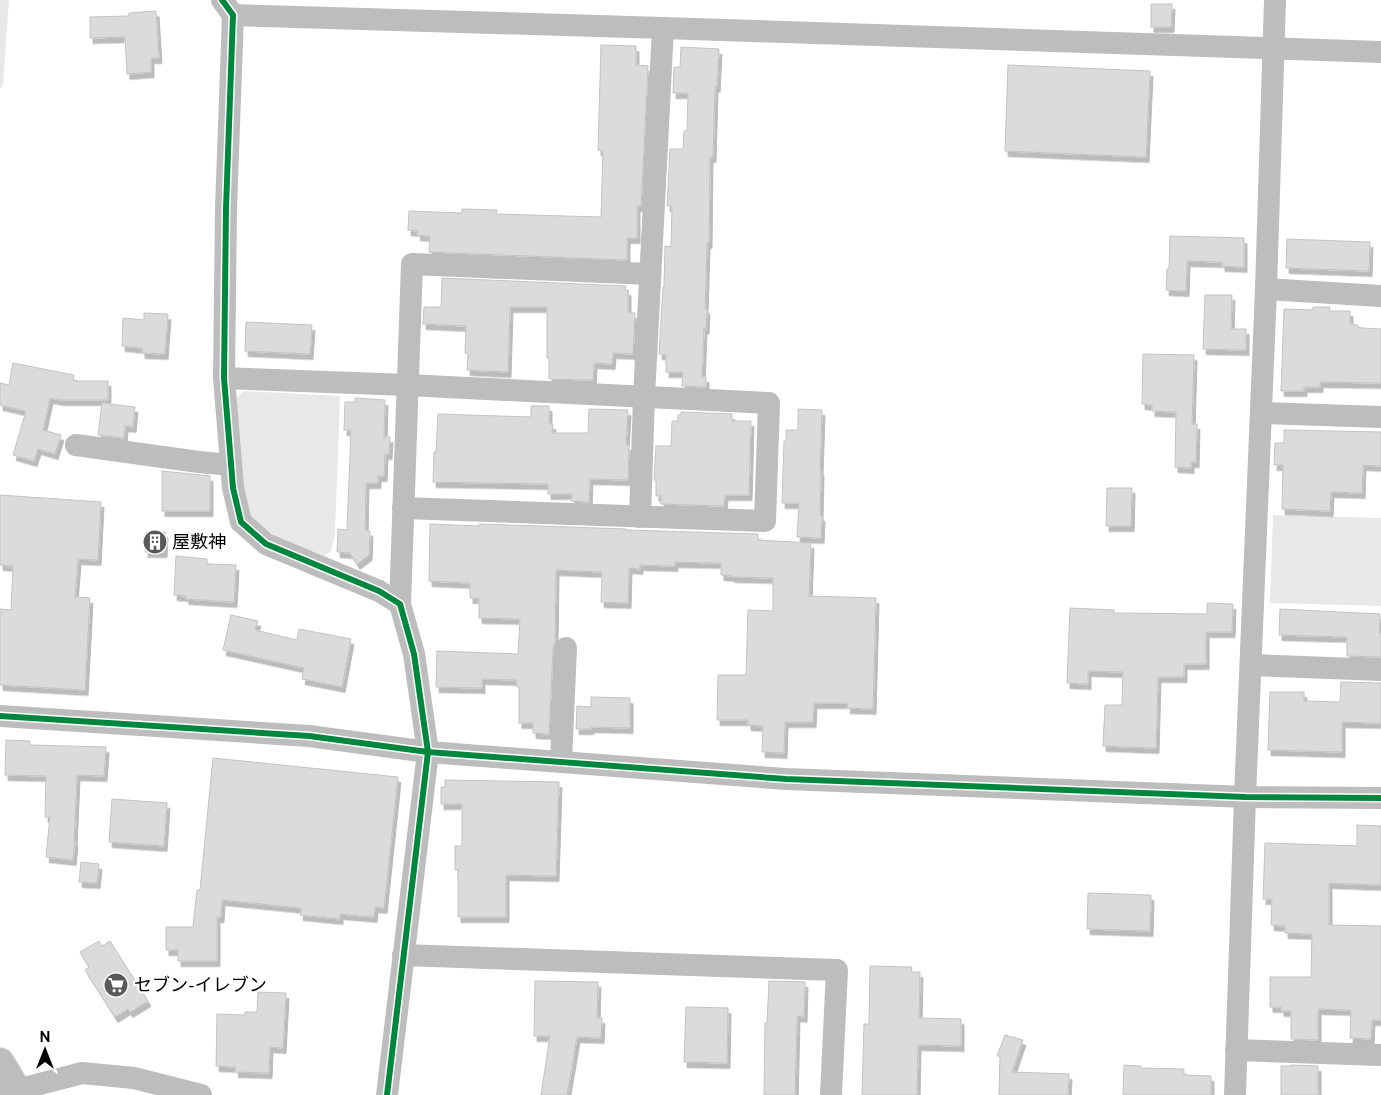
<svg xmlns="http://www.w3.org/2000/svg" width="1381" height="1095" viewBox="0 0 1381 1095" font-family="'Public Sans','Noto Sans JP',sans-serif">
	<defs>
		<filter id="shadow"><feDropShadow dx="3" dy="5.5" stdDeviation="0" flood-color="#0004"/></filter>
	</defs>
	<rect width="100%" height="100%" fill="#fff"/>
	<!-- green -->
	<g fill="#e8e8e8">
		<polygon points="0,0 9,0 3,84 0,89"/>
		<polygon points="244,391 340,396 335,535 331,551 325,556 275,537 245,513 235,407 237,397"/>
		<polygon points="1273,515 1381,518 1381,606 1270,603"/>
	</g>
	<!-- building -->
	<g fill="#dbdbdb" stroke="#c3c3c3" filter="url(#shadow)">
		<polygon points="1151,4 1172,4 1171,27 1151,27"/>
		<polygon points="156,11 159,58 151,58 151,72 127,74 125,37 90,38 90,17 129,16 129,13"/>
		<polygon points="601,45 636,46 636,65 648,66 641,206 637,206 637,238 627,238 627,260 429,252 430,236 417,235 418,231 408,230 409,211 462,213 462,209 497,210 496,214 601,217 603,151 598,150"/>
		<polygon points="681,47 719,49 717,87 715,86 713,157 710,157 709,243 707,243 705,309 707,309 706,329 704,328 702,377 706,377 706,387 682,386 683,372 666,372 666,355 659,354 663,287 664,287 665,246 671,247 672,206 667,206 670,149 683,149 684,131 687,131 688,93 673,93 674,67 680,67"/>
		<polygon points="1008,65 1150,71 1146,157 1005,151"/>
		<polygon points="1170,236 1244,238 1244,267 1222,266 1222,262 1187,261 1186,291 1166,290 1167,269 1169,269"/>
		<polygon points="1287,239 1370,242 1369,271 1286,268"/>
		<polygon points="442,278 626,286 625,290 628,290 628,313 635,313 633,354 613,353 612,364 594,363 593,380 549,379 549,358 547,358 547,307 510,307 508,372 467,370 468,354 465,353 466,326 423,324 424,307 441,307"/>
		<polygon points="1205,295 1232,295 1231,329 1246,329 1246,350 1203,349"/>
		<polygon points="1313,307 1330,307 1329,311 1350,311 1350,324 1358,325 1358,327 1362,328 1381,329 1381,383 1320,382 1320,387 1304,387 1304,391 1281,391 1284,309 1313,310"/>
		<polygon points="144,313 168,314 165,354 142,353 142,348 122,346 123,318 144,320"/>
		<polygon points="246,322 312,325 310,354 245,351"/>
		<polygon points="1143,354 1194,355 1192,424 1197,424 1196,462 1191,462 1191,468 1175,467 1176,412 1152,411 1152,405 1142,404"/>
		<polygon points="13,363 74,375 73,381 108,381 108,400 61,400 50,398 43,430 61,435 55,454 38,449 34,461 13,455 26,411 0,405 0,383 9,385"/>
		<polygon points="355,398 385,400 384,437 390,437 389,454 385,454 384,476 378,476 378,483 366,483 365,530 370,531 369,555 357,564 350,553 337,552 338,529 347,530 351,430 344,430 345,402 355,402"/>
		<polygon points="102,403 135,407 133,427 125,426 124,438 98,435"/>
		<polygon points="531,406 549,406 549,424 553,424 552,433 588,433 589,409 628,410 626,445 629,445 628,480 590,479 589,502 571,501 572,494 548,494 548,484 433,482 434,452 436,452 438,414 531,417"/>
		<polygon points="798,409 822,410 820,471 821,471 820,515 822,516 821,538 797,537 799,503 782,503 784,441 786,441 786,430 798,430"/>
		<polygon points="681,412 732,414 732,421 751,421 749,495 725,495 724,506 661,504 661,496 656,496 656,480 654,480 656,446 671,446 672,421 678,421 678,415 681,415"/>
		<polygon points="1284,430 1381,432 1381,466 1363,465 1362,493 1331,492 1330,511 1282,509 1283,465 1274,465 1275,443 1284,443"/>
		<polygon points="162,471 210,476 210,511 162,511"/>
		<polygon points="1107,488 1132,488 1131,526 1106,526"/>
		<polygon points="0,495 101,502 98,560 78,559 75,597 90,598 85,690 0,685 0,609 11,610 13,566 0,565"/>
		<polygon points="430,524 479,526 479,524 626,529 626,530 758,534 758,540 811,543 809,596 876,598 873,709 847,708 848,703 814,703 813,722 785,722 784,753 762,752 763,726 748,725 748,720 717,720 718,675 746,675 748,610 773,611 773,578 732,577 732,576 721,575 721,563 675,562 675,566 640,565 640,569 629,568 628,603 601,602 602,572 556,570 555,642 553,647 549,734 533,733 533,723 519,723 519,687 517,687 517,680 482,679 482,688 436,687 437,651 518,654 520,619 479,618 479,598 470,598 470,583 429,581"/>
		<polygon points="146,532 165,532 164,552 145,552"/>
		<polygon points="176,556 207,559 207,564 236,565 234,602 186,599 186,596 174,595"/>
		<polygon points="1207,603 1233,604 1232,632 1206,632 1206,664 1184,664 1184,677 1158,677 1156,748 1103,746 1105,705 1122,705 1123,672 1088,671 1088,684 1067,683 1070,608 1114,610 1114,613 1207,614"/>
		<polygon points="1280,609 1380,614 1379,633 1381,633 1381,657 1347,656 1347,637 1279,635"/>
		<polygon points="231,615 258,621 255,630 297,640 299,629 351,639 342,687 302,679 304,668 223,650"/>
		<polygon points="1341,682 1381,683 1381,723 1342,722 1342,752 1268,750 1270,692 1304,692 1304,701 1340,702"/>
		<polygon points="591,697 630,698 630,728 591,727 591,729 576,729 577,706 591,707"/>
		<polygon points="6,740 30,741 30,745 106,747 104,776 77,775 74,841 75,841 73,860 46,857 50,817 45,817 46,776 5,775"/>
		<polygon points="213,758 398,777 384,908 375,907 374,917 340,914 340,919 300,915 301,908 222,900 221,917 217,917 217,961 178,961 178,950 166,950 166,927 193,927 197,890 200,890"/>
		<polygon points="445,780 559,782 556,876 506,875 506,917 458,917 458,870 455,870 455,846 462,846 462,804 441,804 441,787 445,787"/>
		<polygon points="112,799 167,803 164,846 109,842"/>
		<polygon points="1357,825 1381,826 1381,885 1329,883 1329,925 1381,926 1381,1020 1372,1020 1371,1039 1350,1038 1351,1010 1318,1009 1318,1040 1291,1039 1291,1011 1281,1011 1281,1007 1270,1007 1270,977 1311,977 1312,934 1285,933 1285,926 1271,925 1272,899 1263,899 1265,843 1357,846"/>
		<polygon points="81,862 99,864 97,883 79,882"/>
		<polygon points="1088,893 1151,895 1150,931 1087,929"/>
		<polygon points="99,941 102,946 110,941 148,1001 130,1012 128,1009 115,1017 85,970 89,967 80,952"/>
		<polygon points="870,966 912,967 911,972 920,972 919,1018 961,1019 961,1046 918,1045 917,1095 862,1095 864,1024 869,1024"/>
		<polygon points="535,981 598,982 597,1018 602,1018 601,1038 577,1037 567,1095 541,1095 550,1036 534,1036"/>
		<polygon points="769,981 805,982 804,1017 797,1016 795,1095 764,1095 765,1023 767,1023"/>
		<polygon points="258,992 286,993 283,1048 270,1047 269,1073 235,1072 236,1067 216,1066 217,1014 245,1015 245,1012 257,1012"/>
		<polygon points="686,1007 728,1008 727,1063 684,1062"/>
		<polygon points="1005,1035 1023,1040 1012,1072 1069,1074 1068,1095 999,1095 1000,1056 997,1056"/>
		<polygon points="1124,1065 1141,1066 1141,1068 1184,1069 1184,1075 1211,1076 1211,1095 1123,1095"/>
		<polygon points="1291,1065 1318,1066 1318,1095 1281,1095 1281,1066 1291,1066"/>
	</g>
	<g fill="none" stroke-linecap="round" stroke-linejoin="round">
		<defs>
			<polyline id="highway" points="0,1062 20,1095"/>
		</defs>
		<!-- highway casing -->
		<use href="#highway" stroke="#dbdbdb" stroke-width="30"/>
		<!-- minor -->
		<g stroke="#bdbdbd" stroke-width="22">
			<polyline points="222,0 233,15 226,208 224,378 233,488 241,522 266,544 379,591 400,604 414,654 428,752 387,1095"/>
			<polyline points="233,15 663,28 1381,52"/>
			<polyline points="1266,289 1381,296"/>
			<polyline points="224,378 407,385 769,403 765,521 403,508"/>
			<polyline points="1262,413 1381,417"/>
			<polyline points="76,445 199,462 231,465"/>
			<polyline points="640,517 644,397 663,28"/>
			<polyline points="400,604 412,264 650,274"/>
			<polyline points="1251,665 1381,670"/>
			<polyline points="0,716 309,736 428,752 786,779 1245,797 1381,798"/>
			<polyline points="561,762 566,648"/>
			<polyline points="403,955 837,970 831,1095"/>
			<polyline points="1236,1050 1381,1055"/>
			<polyline points="0,1092 17,1090 82,1073 134,1078 201,1095"/>
			<polyline points="1235,1095 1245,797 1266,289 1275,0"/>
		</g>
		<!-- highway -->
		<use href="#highway" stroke="#bdbdbd" stroke-width="28"/>
		<defs>
			<g id="cycleway">
				<polyline points="222,0 233,15 226,208 224,378 233,488 241,522 266,544 379,591 400,604 414,654 428,752 387,1095"/>
				<polyline points="0,716 309,736 428,752 786,779 1245,797 1381,798"/>
			</g>
		</defs>
		<!-- cycleway casing -->
		<use href="#cycleway" stroke="#fff" stroke-width="9"/>
		<!-- cycleway -->
		<use href="#cycleway" stroke="#00873e" stroke-width="6"/>
	</g>
	<!-- icons -->
	<defs>
		<symbol id="building-disc" viewBox="-11 -11 22 22"><circle r="9.5" fill="#595959" stroke="#fff"/><path d="M-4-6H4V6H1V3H-1V6H-4ZM-2.5-4.3h1.7v1.8h-1.7ZM.8-4.3h1.7v1.8H.8ZM-2.5-1h1.7V.8h-1.7ZM.8-1h1.7V.8H.8Z" fill="#fff"/></symbol>
		<symbol id="supermarket-disc" viewBox="-11 -11 22 22"><circle r="9.5" fill="#595959" stroke="#fff"/><path d="M-6-5.5h2.5l.6 2H6L4.5 2H-2.5L-4.4-4H-6ZM-1.5 3.2a1.3 1.3 0 1 0 .1 0ZM3 3.2a1.3 1.3 0 1 0 .1 0Z" fill="#fff"/></symbol>
	</defs>
	<g fill-rule="evenodd">
		<use href="#building-disc" x="141" y="528" width="28" height="28"/>
		<use href="#supermarket-disc" x="102" y="971" width="28" height="28"/>
	</g>
	<g text-anchor="middle" stroke-width="4.5" stroke-linejoin="round" paint-order="stroke">
		<!-- poi labels -->
		<g font-size="18" fill="#000" stroke="#fff" text-anchor="start">
			<text x="172" y="548">屋敷神</text>
			<text x="134" y="991">セブン-イレブン</text>
		</g>
	</g>
	<!-- north arrow -->
	<g transform="translate(45 1050)" stroke="#ffffff" stroke-width="4" paint-order="stroke">
	<path d="M0-4L9 19L0 12L-9 19Z" fill="#000000"/>
	<text y="-8" font-size="14" font-weight="bold" text-anchor="middle" fill="#000000">N</text>
	</g>
</svg>
